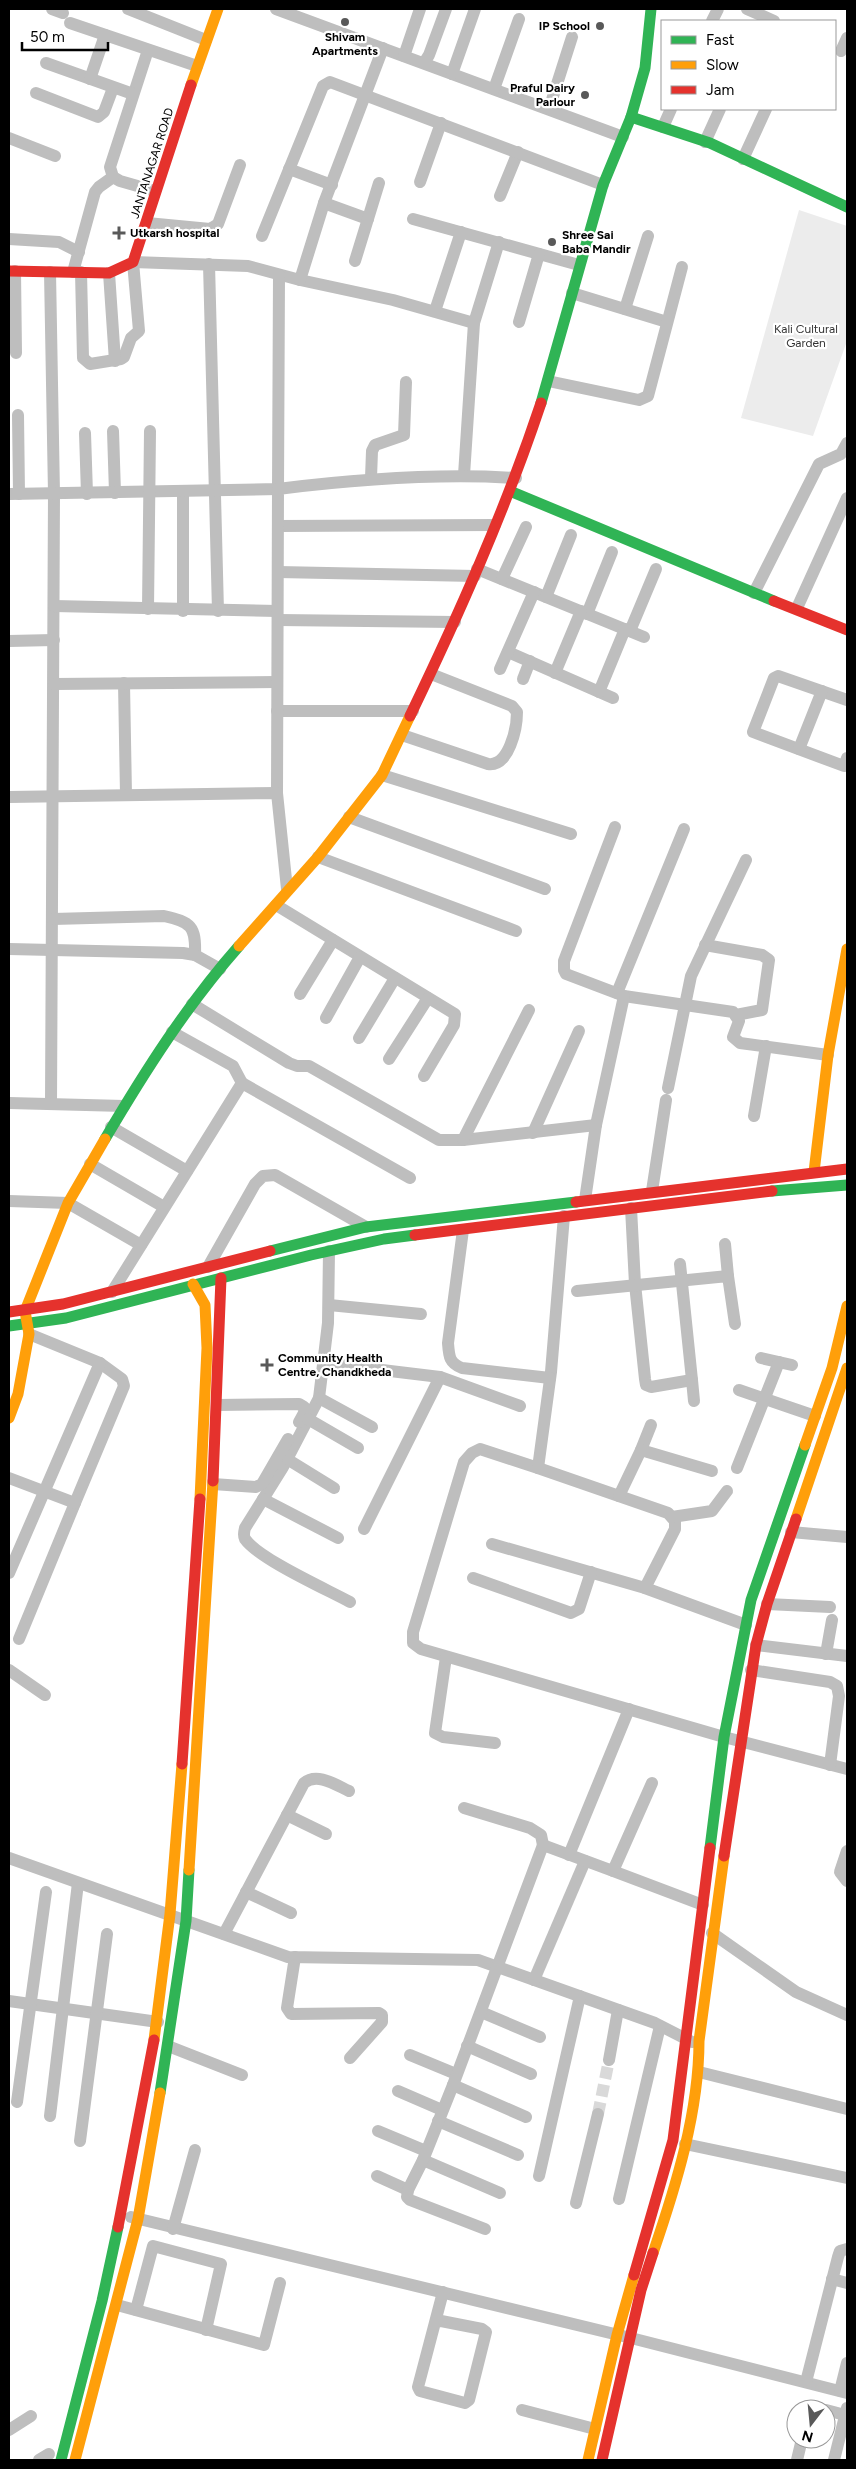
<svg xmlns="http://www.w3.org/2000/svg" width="856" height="2469" viewBox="0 0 856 2469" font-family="Figtree,sans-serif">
	<rect width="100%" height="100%" fill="#fff"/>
	<!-- green -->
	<polygon fill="#ececec" points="799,210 847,226 847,341 813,436 741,418"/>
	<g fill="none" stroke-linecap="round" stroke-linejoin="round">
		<!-- street-tunnel -->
		<polyline stroke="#d9d9d9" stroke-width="12" stroke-dasharray="12 6" stroke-linecap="butt" points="598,2114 609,2060"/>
		<!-- street -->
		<g stroke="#bebebe" stroke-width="12">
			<polyline points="52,9 63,13"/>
			<polyline points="128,9 206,40"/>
			<polyline points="276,9 623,137"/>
			<polyline points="747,9 774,21"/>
			<polyline points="712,21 718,9"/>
			<polyline points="70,23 197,66"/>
			<polyline points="148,50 110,167 113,177 120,181 155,191"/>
			<polyline points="841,51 847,38"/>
			<polyline points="404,56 420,9"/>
			<polyline points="46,63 133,94"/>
			<polyline points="424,63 429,55 446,9"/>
			<polyline points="452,74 475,9"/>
			<polyline points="90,79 105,35"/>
			<polyline points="494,89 519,19"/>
			<polyline points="36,93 98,117 104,112 113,88"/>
			<polyline points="549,109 572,37"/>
			<polyline points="663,127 671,109"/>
			<polyline points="9,138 55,156"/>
			<polyline points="705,142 720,109"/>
			<polyline points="743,159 766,109"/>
			<polyline points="289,169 332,185"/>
			<polyline points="420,182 441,123"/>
			<polyline points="500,196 518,152"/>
			<polyline points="324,203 368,219"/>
			<polyline points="413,219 579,265"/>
			<polyline points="147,223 210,229 218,224 240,165"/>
			<polyline points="262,236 323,86 330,82 603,185"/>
			<polyline points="9,239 59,242 79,252"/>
			<polyline points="355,261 379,183"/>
			<polyline points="209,264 218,611"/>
			<polyline points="15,271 16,353"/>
			<polyline points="50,272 54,494 51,1104"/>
			<polyline points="73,272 95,192 99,187 113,177"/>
			<polyline points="81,272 83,358 90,364 121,359 124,357 131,338 139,331 133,262 248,266 300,280 393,300 474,323"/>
			<polyline points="109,273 115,361"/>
			<polyline points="300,280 324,203 383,48"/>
			<polyline points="572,293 667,322"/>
			<polyline points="625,309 648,236"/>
			<polyline points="435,311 461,232"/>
			<polyline points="519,322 539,254"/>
			<polyline points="548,381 639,400 648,396 682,267"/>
			<polyline points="18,415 19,494"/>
			<polyline points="113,431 115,493"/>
			<polyline points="85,433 87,494"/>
			<polyline points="464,475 474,323 499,242"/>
			<polyline points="371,478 372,451 375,445 404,435 406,382"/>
			<polyline points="183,491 183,611"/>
			<polyline points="9,494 278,489 279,275"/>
			<polyline points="278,526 495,525"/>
			<polyline points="477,569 644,637"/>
			<polyline points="278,572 475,576"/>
			<polyline points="502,579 526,527"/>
			<polyline points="754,593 819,464 841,454 847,443"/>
			<polyline points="546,597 571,535"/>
			<polyline points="54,606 277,611"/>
			<polyline points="797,608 847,498"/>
			<polyline points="148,609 150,431"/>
			<polyline points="587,614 612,552"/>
			<polyline points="278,620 455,622"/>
			<polyline points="630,631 656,569"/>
			<polyline points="9,641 54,640"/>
			<polyline points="508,652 613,698"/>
			<polyline points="500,669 534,592"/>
			<polyline points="555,673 581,611"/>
			<polyline points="523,679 530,661"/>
			<polyline points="124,683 126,795"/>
			<polyline points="54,684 277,682"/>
			<polyline points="599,692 625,629"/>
			<polyline points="847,700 778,676 774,678 753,732 844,766 847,758"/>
			<polyline points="277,711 413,711"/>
			<path d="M 402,735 L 488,764 C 509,767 517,728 517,712 L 512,706 L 431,674"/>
			<polyline points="799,749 822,691"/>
			<polyline points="382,775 571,834"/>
			<path d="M 277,793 L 278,489 C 358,479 436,473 516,478"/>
			<polyline points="9,797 277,793 287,889"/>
			<polyline points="349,817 545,889"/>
			<polyline points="318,857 516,931"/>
			<polyline points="276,905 455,1014 454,1025 424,1076"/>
			<path d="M 53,919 L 164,916 C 191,922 196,926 195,955"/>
			<polyline points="705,945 762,955 769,960 762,1010 736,1015"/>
			<polyline points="9,949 183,953 195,955 220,969"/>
			<polyline points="617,993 684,829"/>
			<polyline points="300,994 333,940"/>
			<polyline points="624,996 733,1012 739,1021 733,1037 740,1043 828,1055"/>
			<polyline points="192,1004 289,1063 297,1066 309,1066 439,1140 463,1140 596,1125"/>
			<polyline points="326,1018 360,957"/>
			<polyline points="172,1032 233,1066 242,1083"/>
			<polyline points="359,1038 395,978"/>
			<polyline points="389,1059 428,998"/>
			<polyline points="668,1088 691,976 746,860"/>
			<polyline points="9,1103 124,1106"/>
			<polyline points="754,1116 766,1046"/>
			<polyline points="111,1127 187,1171"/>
			<polyline points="533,1133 579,1031"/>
			<polyline points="463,1140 529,1010"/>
			<polyline points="90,1164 164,1207"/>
			<polyline points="652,1191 666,1100"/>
			<polyline points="585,1200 596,1125 624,996 566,974 564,970 564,961 615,827"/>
			<polyline points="9,1201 68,1203 141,1245"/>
			<polyline points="631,1208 635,1284 645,1379 646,1385 651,1387 692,1380 680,1264"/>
			<polyline points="564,1216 551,1372 538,1468 480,1449 472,1453 464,1462 413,1632 413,1643 421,1649 724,1737 847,1769"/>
			<path d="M 463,1230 L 448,1343 C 449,1356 449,1363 462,1368 L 550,1378"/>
			<polyline points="725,1244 728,1276"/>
			<path d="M 329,1251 L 328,1323 L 319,1398 L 283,1467 L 245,1528 C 244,1532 243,1535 245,1539 C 259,1559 326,1589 350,1602"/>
			<polyline points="208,1267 255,1184 263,1176 275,1175 366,1227"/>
			<polyline points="577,1291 728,1276 735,1324"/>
			<polyline points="112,1292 242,1083 410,1178"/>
			<polyline points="329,1305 421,1314"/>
			<polyline points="761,1358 792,1365"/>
			<polyline points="324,1363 440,1377 520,1406"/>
			<polyline points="692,1380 694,1401"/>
			<polyline points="739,1390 815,1416"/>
			<polyline points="319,1398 372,1427"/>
			<polyline points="217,1405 299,1404 304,1407 305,1411 299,1422"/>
			<polyline points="308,1419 358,1448"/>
			<polyline points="641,1450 651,1425"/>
			<polyline points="287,1459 334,1488"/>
			<polyline points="538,1468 668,1513 675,1521 675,1529 645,1588 746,1625"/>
			<polyline points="737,1468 779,1362"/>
			<polyline points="9,1478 75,1503 19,1639"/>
			<polyline points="213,1484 256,1487 262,1484 288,1439"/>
			<polyline points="619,1496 641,1450 712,1471"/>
			<polyline points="263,1499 338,1538"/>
			<polyline points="75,1503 124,1386 122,1379 100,1363"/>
			<polyline points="672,1517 712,1511 727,1491"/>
			<polyline points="364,1529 440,1377"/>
			<polyline points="791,1532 847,1537"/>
			<polyline points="492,1544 645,1588"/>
			<polyline points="9,1573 100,1363 29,1334"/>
			<polyline points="473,1578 571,1613 579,1609 591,1572"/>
			<polyline points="767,1604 830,1607"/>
			<polyline points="756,1645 847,1656"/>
			<polyline points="826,1654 832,1620"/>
			<polyline points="446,1657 435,1733 443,1737 495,1743"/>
			<polyline points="9,1670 45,1695"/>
			<polyline points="751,1670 830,1682 837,1686 839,1696 830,1765"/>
			<polyline points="464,1808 530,1828 541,1835 543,1845"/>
			<polyline points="287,1815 326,1834"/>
			<polyline points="847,1851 840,1872 847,1881"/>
			<polyline points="569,1855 629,1709"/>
			<polyline points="9,1858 288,1957 478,1960 655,2023 692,2042"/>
			<polyline points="613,1871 703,1905"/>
			<polyline points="246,1892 291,1913"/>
			<polyline points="712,1933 796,1992 847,2015"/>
			<path d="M 224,1934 L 304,1783 C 317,1772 336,1785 349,1791"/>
			<polyline points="295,1957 287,2008 291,2014 379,2013 382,2015 382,2022 350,2058"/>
			<polyline points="534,1980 585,1861"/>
			<polyline points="9,2001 158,2022"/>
			<polyline points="481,2012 540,2037"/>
			<polyline points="168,2046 242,2075"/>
			<polyline points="467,2046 531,2074"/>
			<polyline points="410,2055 456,2074"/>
			<polyline points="609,2060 618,2010"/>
			<polyline points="699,2072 847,2109"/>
			<polyline points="453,2085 526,2117"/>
			<polyline points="398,2091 442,2110"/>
			<polyline points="17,2102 46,1892"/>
			<polyline points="50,2116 78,1883"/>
			<polyline points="438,2121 518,2155"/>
			<polyline points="378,2131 426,2151"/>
			<polyline points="80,2141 107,1934"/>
			<polyline points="685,2144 847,2178"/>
			<polyline points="423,2160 500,2193"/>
			<polyline points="377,2176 408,2190"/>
			<polyline points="539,2176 580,1996"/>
			<polyline points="619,2199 660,2026"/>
			<polyline points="576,2203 598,2114"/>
			<polyline points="131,2217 631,2338 847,2393"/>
			<polyline points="173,2229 195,2150"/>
			<polyline points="485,2229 410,2200 407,2197 408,2190 423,2160 453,2085 543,1845 613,1871 652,1783"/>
			<polyline points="832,2279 847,2283"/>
			<polyline points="117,2305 264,2345 280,2283"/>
			<polyline points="136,2310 153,2246 221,2264 206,2330"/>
			<polyline points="436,2320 482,2329 486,2332 469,2400 465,2403 420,2391 418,2387 443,2292"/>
			<polyline points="806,2382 838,2257 840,2251 847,2249"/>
			<polyline points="840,2391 847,2363"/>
			<polyline points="812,2409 821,2409"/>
			<polyline points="522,2410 595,2429"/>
			<polyline points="826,2410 845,2415"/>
			<polyline points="9,2430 31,2416"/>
			<polyline points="39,2460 49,2454"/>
			<polyline points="797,2460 802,2439"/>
			<polyline points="834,2460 847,2408"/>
		</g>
		<!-- fast -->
		<g stroke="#30b455" stroke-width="11">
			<polyline points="631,117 710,143 847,207"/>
			<polyline points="541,403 603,185 631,117 645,68 651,9"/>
			<polyline points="510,491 774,601"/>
			<path d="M 105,1139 C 145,1071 187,1005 239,946"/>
			<polyline points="772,1191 847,1185"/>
			<polyline points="270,1251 366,1227 576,1202"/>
			<polyline points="9,1326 66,1318 311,1255 384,1239 415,1235"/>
			<polyline points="710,1848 724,1737 751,1600 805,1445"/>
			<polyline points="160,2093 186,1921 189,1870"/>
			<polyline points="61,2460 102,2301 118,2227"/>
		</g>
		<!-- slow -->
		<g stroke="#ff9f0a" stroke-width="11">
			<polyline points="191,85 218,9"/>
			<polyline points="239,946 318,857 382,775 410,716"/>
			<polyline points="814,1172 828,1055 847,949"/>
			<polyline points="193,1284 205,1305 207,1348 200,1499"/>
			<polyline points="9,1418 18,1394 29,1334 25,1311 68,1203 105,1139"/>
			<polyline points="805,1445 832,1368 847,1306"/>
			<polyline points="796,1519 847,1368"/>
			<polyline points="189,1870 213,1481"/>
			<polyline points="154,2040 170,1914 182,1764"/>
			<path d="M 653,2253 C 676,2186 699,2112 699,2041 L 724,1856"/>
			<polyline points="75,2460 138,2219 160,2093"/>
			<polyline points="588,2460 617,2335 634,2275"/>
		</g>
		<!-- jam -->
		<g stroke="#e5322d" stroke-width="11">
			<polyline points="9,271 109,273 133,262 191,85"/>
			<polyline points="774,601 847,630"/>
			<path d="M 410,716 C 459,614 505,511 541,403"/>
			<polyline points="576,1202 847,1169"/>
			<polyline points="415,1235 772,1191"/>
			<polyline points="9,1312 63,1304 270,1251"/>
			<polyline points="213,1481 221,1278"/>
			<polyline points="182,1764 200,1499"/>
			<polyline points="724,1856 756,1645 767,1604 796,1519"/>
			<polyline points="118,2227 154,2040"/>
			<polyline points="634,2275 673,2140 710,1848"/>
			<polyline points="602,2460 641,2290 653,2253"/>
		</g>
	</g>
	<!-- markers -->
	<g fill="#595959" stroke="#fff" stroke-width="2">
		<circle cx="345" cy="22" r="5"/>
		<circle cx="600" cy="26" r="5"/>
		<circle cx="585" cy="95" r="5"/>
		<path d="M116.5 225.5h5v5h5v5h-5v5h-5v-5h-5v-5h5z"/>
		<circle cx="552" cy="242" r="5"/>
		<path d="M264.5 1357.5h5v5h5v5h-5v5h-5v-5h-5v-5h5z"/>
	</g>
	<g text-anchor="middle" stroke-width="4.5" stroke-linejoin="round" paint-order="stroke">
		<!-- poi labels -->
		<g font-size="12" font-weight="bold" fill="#000" stroke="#fff" text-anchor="start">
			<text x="590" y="30" text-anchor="end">IP School</text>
			<text x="345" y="41" text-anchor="middle">Shivam<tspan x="345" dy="14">Apartments</tspan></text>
			<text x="575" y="92" text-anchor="end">Praful Dairy<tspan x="575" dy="14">Parlour</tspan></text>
			<text x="130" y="237">Utkarsh hospital</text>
			<text x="562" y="239">Shree Sai<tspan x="562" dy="14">Baba Mandir</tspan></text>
			<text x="278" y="1362">Community Health<tspan x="278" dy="14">Centre, Chandkheda</tspan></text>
		</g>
		<!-- street labels -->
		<g font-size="12" fill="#000" stroke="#fff">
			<text transform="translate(152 163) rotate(-72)" y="4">JANTANAGAR ROAD</text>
		</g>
		<!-- park labels -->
		<g font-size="12" fill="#333" stroke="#fff">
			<text x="806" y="333">Kali Cultural<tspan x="806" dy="14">Garden</tspan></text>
		</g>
	</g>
	<!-- border -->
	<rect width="856" height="2469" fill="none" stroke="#000000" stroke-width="20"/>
	<!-- legend -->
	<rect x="661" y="20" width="175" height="90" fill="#ffffff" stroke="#999999"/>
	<rect x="671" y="36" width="25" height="8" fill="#30b455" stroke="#999999"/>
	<text x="706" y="45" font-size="15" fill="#000000">Fast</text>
	<rect x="671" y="61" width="25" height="8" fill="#ff9f0a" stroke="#999999"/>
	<text x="706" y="70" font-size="15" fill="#000000">Slow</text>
	<rect x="671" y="86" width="25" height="8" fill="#e5322d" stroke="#999999"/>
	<text x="706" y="95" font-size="15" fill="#000000">Jam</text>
	<!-- north arrow -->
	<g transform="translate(811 2424) rotate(196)"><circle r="24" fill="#ffffff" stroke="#999999"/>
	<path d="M0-4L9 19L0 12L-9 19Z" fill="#595959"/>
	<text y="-8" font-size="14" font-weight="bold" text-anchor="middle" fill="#000000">N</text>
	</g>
	<!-- scale -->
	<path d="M22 42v8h86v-8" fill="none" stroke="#000000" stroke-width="2.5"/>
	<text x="30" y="42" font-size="15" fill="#000000" stroke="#ffffff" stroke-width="4" paint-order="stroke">50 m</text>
</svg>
